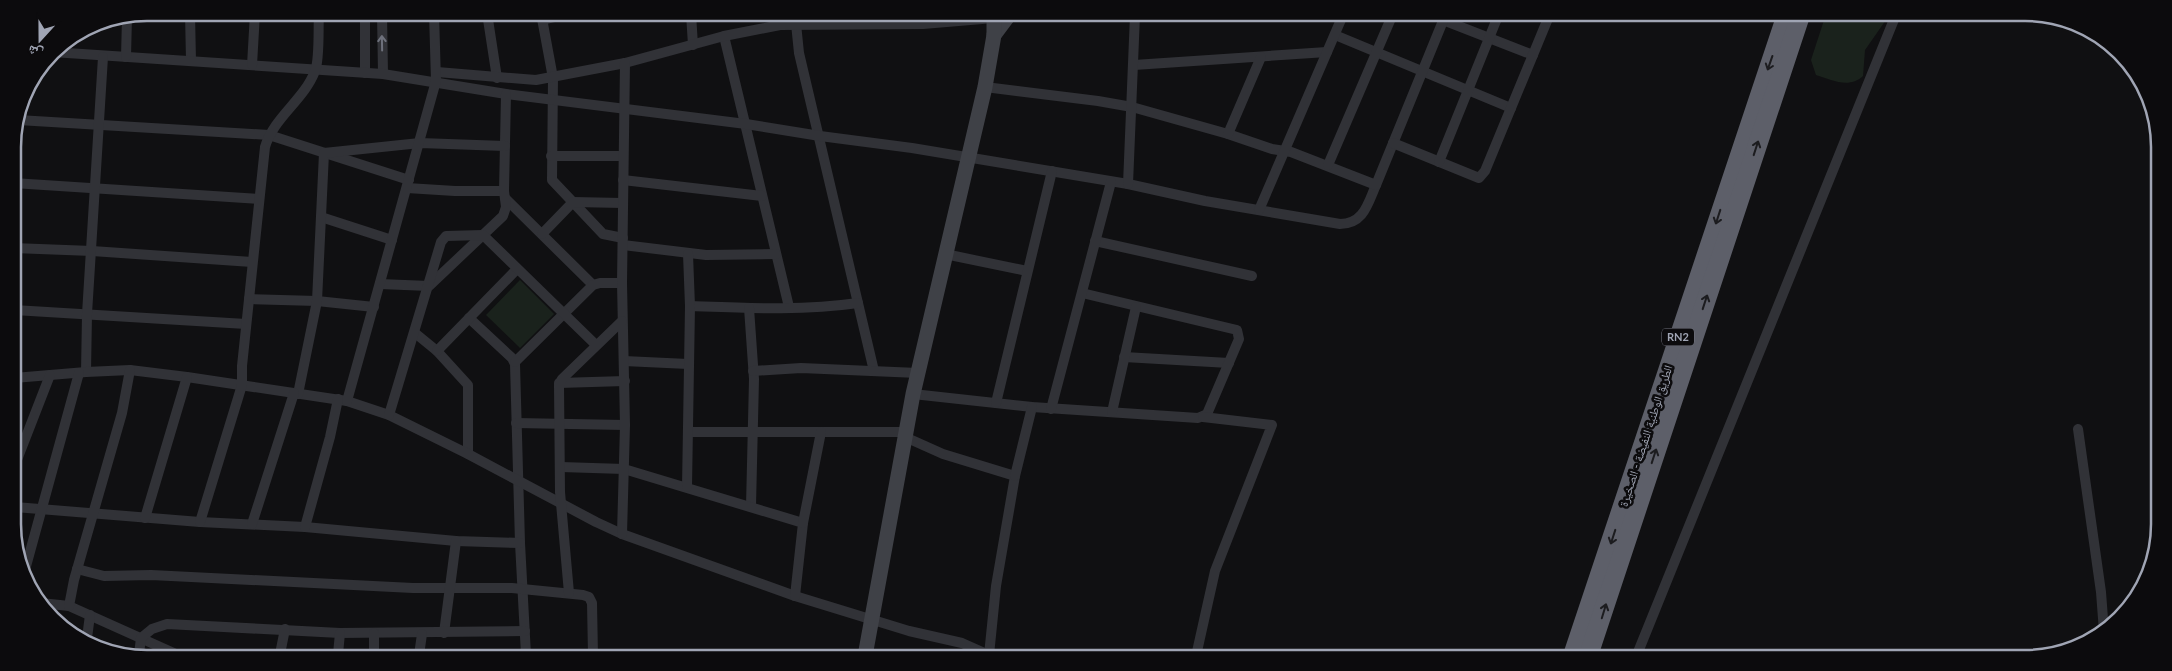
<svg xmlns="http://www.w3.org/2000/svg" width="2172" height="671" viewBox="0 0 2172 671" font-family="Lato,'Noto Naskh Arabic',sans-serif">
	<rect width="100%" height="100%" fill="#101012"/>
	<!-- green -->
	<g fill="#1a221c">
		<path d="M 1825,17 L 1888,17 L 1865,50 L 1863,76 C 1849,89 1832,80 1816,75 L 1811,60 Z"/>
		<polygon points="520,280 554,314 520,348 486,315"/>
	</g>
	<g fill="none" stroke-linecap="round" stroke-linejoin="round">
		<!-- street -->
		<g stroke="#313237" stroke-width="10">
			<polyline points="190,13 191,61"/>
			<polyline points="365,13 365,73"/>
			<polyline points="382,13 383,74"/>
			<polyline points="487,13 497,78"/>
			<polyline points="541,13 553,78 552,180 603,234 623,238"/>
			<polyline points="691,14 693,45"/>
			<polyline points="795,14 799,53 874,371"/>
			<polyline points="542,20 568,14"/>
			<polyline points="1443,20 1533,55"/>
			<polyline points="1335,35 1511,108"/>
			<polyline points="724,36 789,307"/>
			<path d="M 52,52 L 383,74 L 506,94 L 746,124 L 820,136 L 912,148 L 1128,184 L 1205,201 L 1340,224 C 1364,224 1368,203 1376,185"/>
			<polyline points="126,57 127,17"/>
			<polyline points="252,65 255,13"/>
			<polyline points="1134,65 1327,52"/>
			<polyline points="437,72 536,80 625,63 724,36 780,25 923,24 1028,15"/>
			<polyline points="985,87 1098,101 1132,107 1228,134 1272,149 1291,152 1376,185 1445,16"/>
			<polyline points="18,120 269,135 409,180"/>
			<polyline points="1228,134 1261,57"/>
			<polyline points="1393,143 1479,178 1485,171 1549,16"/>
			<polyline points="551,156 623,156"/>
			<polyline points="1439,162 1498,16"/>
			<polyline points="1328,165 1392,16"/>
			<polyline points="623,180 762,196"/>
			<polyline points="13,183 259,199"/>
			<polyline points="1128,184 1135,15"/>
			<polyline points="407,188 455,191 504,191"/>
			<polyline points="505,198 593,285"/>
			<polyline points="1259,210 1343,15"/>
			<polyline points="321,217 392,240"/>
			<polyline points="542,234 573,202 623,203"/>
			<polyline points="1095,241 1252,276"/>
			<polyline points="623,245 706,255 776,254"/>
			<polyline points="13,248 92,251 252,262"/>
			<polyline points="945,254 1027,271"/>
			<polyline points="380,284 429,286 503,216 506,207 504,191 506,94"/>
			<polyline points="249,299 317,301 374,307"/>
			<path d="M 690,306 C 746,308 802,311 858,303"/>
			<polyline points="749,308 754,379 751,506"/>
			<polyline points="14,310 246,324"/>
			<polyline points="469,318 512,358 515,364 520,543 526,655"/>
			<polyline points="415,333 437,351 468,385 468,454"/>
			<polyline points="437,351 517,269"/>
			<polyline points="1124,357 1229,363"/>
			<polyline points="624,361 688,364"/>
			<polyline points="515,362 593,285 600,283 622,283"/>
			<polyline points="753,371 801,368 918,373"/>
			<polyline points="86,372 87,314 103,57"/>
			<polyline points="14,378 86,372 130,370 187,377 347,401 389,415 468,454 596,522 622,534 795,596 909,631 962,643 989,655 996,586 1015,476 943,454 905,437"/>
			<polyline points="559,383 625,381"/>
			<polyline points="298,394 317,301 324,153 420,143 505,146"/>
			<polyline points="913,394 1032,407 1198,418 1207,414 1239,339 1237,330 1082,293"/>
			<polyline points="347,401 436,81 434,13"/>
			<polyline points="996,403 1052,171"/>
			<polyline points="1051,409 1111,182"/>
			<polyline points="1112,412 1136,307"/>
			<polyline points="389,415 441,242 446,236 483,235 596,345"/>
			<polyline points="516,423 625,425"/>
			<polyline points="2078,429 2101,592 2104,632"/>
			<polyline points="688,432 906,432"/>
			<polyline points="15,465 50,375"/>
			<polyline points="561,467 624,469 803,523 795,596"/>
			<polyline points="1015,476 1032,407"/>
			<polyline points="687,487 690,306 688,254"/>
			<polyline points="15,507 200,522 305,527 456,541 520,543"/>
			<polyline points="145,518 187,377"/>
			<path d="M 200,522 L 242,385 L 242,366 L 265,147 C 274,117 304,100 315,71 C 320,59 318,27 319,13"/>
			<polyline points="803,523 821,432"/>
			<polyline points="252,524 294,393"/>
			<polyline points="305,527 330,437 338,399"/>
			<polyline points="622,534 625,425 622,283 625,63"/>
			<polyline points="77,569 104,576 151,575 413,588 512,588 583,595 589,597 592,603 593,655"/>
			<polyline points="25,570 79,373"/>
			<polyline points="569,593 560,492 559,385 562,379 622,321"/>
			<polyline points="41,603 69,606 176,654"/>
			<polyline points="69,606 74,580 122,413 130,370"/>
			<polyline points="444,633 456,541"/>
			<polyline points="87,638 90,615"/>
			<polyline points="139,654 141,638 152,629 167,624 340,633 525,631"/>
			<polyline points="280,654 285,629"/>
			<polyline points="338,654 340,633"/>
			<polyline points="374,654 374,633"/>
			<polyline points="419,655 422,634"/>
			<polyline points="1196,656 1215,571 1272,425 1203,417"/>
			<polyline points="1636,657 1895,17"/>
		</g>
		<!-- secondary -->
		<g stroke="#3f4147" stroke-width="15">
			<polyline points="994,35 1009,15"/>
			<polyline points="865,656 913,394 985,87 994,35 994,15"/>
		</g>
		<!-- highway -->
		<g stroke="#5d5f69" stroke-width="19">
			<polyline points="1572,657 1786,16"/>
			<polyline points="1588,657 1800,17"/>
		</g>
	</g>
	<!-- one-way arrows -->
	<defs><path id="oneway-shaft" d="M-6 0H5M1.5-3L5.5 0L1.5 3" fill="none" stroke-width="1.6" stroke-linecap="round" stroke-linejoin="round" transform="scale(1.25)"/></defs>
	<use stroke="#6e717c" href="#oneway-shaft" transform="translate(382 43) rotate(-91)"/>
	<g stroke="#1c1c1f">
		<use href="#oneway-shaft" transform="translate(1770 63) rotate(109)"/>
		<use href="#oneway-shaft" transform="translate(1756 148) rotate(-72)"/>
		<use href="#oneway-shaft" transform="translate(1718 217) rotate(108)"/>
		<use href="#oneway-shaft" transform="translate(1705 302) rotate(-72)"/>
		<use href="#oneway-shaft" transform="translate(1654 456) rotate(-72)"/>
		<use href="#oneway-shaft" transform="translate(1613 537) rotate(108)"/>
		<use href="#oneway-shaft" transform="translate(1604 611) rotate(-73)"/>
	</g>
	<g text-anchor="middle" stroke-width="5" stroke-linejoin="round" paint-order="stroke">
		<!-- shield labels -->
		<rect fill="#0c0b0d" stroke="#747782" stroke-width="1" x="1662" y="328.5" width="32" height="17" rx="4"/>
		<g font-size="11" font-weight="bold" fill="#a0a5b4">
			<text x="1678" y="341">RN2</text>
		</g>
		<!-- street labels -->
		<g font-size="12" fill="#a0a5b4" stroke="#0c0b0d">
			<text transform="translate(1646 436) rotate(-72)" y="4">الطريق الوطنية النفيضة - الصخيرة</text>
		</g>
	</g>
	<!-- crop -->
	<path d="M0 0H2172V671H0ZM147 21H2025A126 126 0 0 1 2151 147V524A126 126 0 0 1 2025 650H147A126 126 0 0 1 21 524V147A126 126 0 0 1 147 21Z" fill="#0c0b0d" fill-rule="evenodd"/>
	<path fill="none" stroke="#a0a5b4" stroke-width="2.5" d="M147 21H2025A126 126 0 0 1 2151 147V524A126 126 0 0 1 2025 650H147A126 126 0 0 1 21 524V147A126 126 0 0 1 147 21Z"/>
	<!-- north arrow -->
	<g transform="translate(40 40) rotate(201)" stroke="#0c0b0d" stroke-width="4" paint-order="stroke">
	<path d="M0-4L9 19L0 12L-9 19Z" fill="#a0a5b4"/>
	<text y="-8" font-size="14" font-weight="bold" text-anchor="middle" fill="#a0a5b4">ش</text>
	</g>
</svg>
